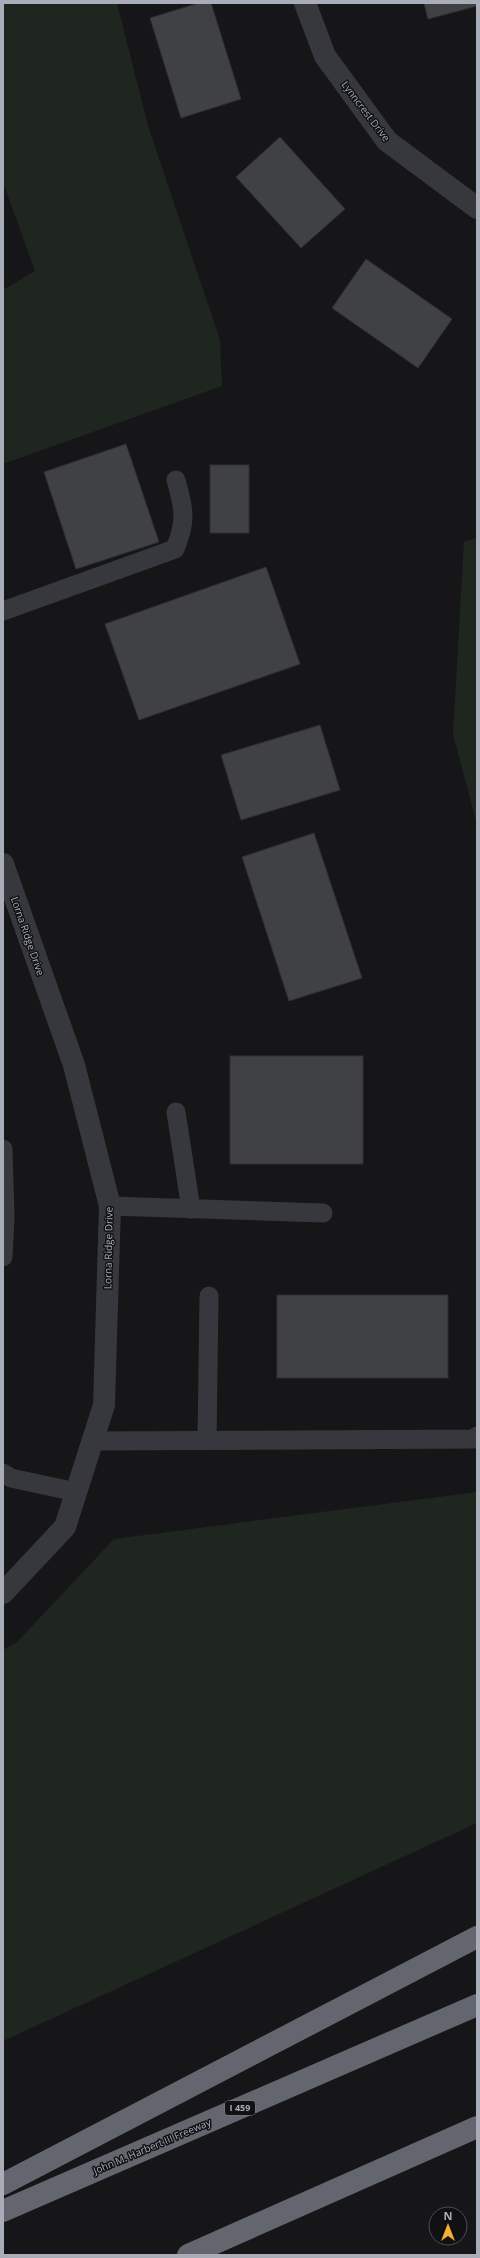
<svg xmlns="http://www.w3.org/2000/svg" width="480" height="2258" viewBox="0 0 480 2258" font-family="'Open Sans',sans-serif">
	<rect width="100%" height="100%" fill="#161618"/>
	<!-- green -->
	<g fill="#1e261f">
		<polygon points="3,3 117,3 148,126 220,340 222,386 3,464 3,290 35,271 3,182"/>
		<polygon points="477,538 477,825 453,734 464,542"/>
		<polygon points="477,1492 477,1823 3,2041 3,1650 17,1642 114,1539"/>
	</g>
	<!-- building -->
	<g fill="#404145" stroke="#303034">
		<polygon points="199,3 211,3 241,99 181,118 150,18"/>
		<polygon points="424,3 477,3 477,6 428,19"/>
		<polygon points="280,137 345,209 301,248 236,177"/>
		<polygon points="366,259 452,319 418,368 332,308"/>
		<polygon points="126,444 159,542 76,569 44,472"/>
		<rect x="210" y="465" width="39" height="68"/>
		<polygon points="266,567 300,664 139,720 105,624"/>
		<polygon points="320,725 340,790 241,820 221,755"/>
		<polygon points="314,833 362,978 289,1001 242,857"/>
		<rect x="230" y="1056" width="133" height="108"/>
		<rect x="277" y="1295" width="171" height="83"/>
	</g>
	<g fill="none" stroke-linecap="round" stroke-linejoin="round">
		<!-- lane -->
		<g stroke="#37383d" stroke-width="19">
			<path d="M 3,611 L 175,549 C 187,520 184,509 176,480"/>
			<polyline points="176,1112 191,1209"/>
			<polyline points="3,1149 5,1217 3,1257"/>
			<polyline points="110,1206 323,1213"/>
			<polyline points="207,1440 209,1296"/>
			<polyline points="92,1441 477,1439 477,1436"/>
			<polyline points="3,1473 11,1478 76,1492"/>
		</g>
		<!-- street -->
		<g stroke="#37383d" stroke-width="22">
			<polyline points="305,3 325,56 387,141 477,208"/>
			<polyline points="3,864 74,1065 110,1206 104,1405 65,1527 3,1593"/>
		</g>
		<!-- highway -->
		<g stroke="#63666e" stroke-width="22">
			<polyline points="3,2184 477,1937"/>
			<polyline points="3,2211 477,2005"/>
			<polyline points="188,2255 477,2127"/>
		</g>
	</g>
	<g text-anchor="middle" stroke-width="3" stroke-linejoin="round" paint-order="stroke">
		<!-- shield labels -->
		<rect fill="#111113" stroke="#7b7e86" stroke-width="1" x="225" y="2101" width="30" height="14" rx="3"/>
		<g font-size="9" font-weight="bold" fill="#a8adb8">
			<text x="240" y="2111">I 459</text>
		</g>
		<!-- street labels -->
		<g font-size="10" fill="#a8adb8" stroke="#111113">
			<text transform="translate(366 111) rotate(53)" y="4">Lynncrest Drive</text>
			<text transform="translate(28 936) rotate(71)" y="4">Lorna Ridge Drive</text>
			<text transform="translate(108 1248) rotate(-89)" y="4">Lorna Ridge Drive</text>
			<text transform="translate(152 2146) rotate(-23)" y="4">John M. Harbert III Freeway</text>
		</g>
	</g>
	<!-- border -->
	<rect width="480" height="2258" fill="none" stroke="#a8adb8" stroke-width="8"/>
	<!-- north arrow -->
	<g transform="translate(448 2226)"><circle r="19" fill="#111113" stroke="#4d4f55"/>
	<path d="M0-3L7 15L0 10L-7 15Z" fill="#f2b134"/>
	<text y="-6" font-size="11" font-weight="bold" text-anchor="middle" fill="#a8adb8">N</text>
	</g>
</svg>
